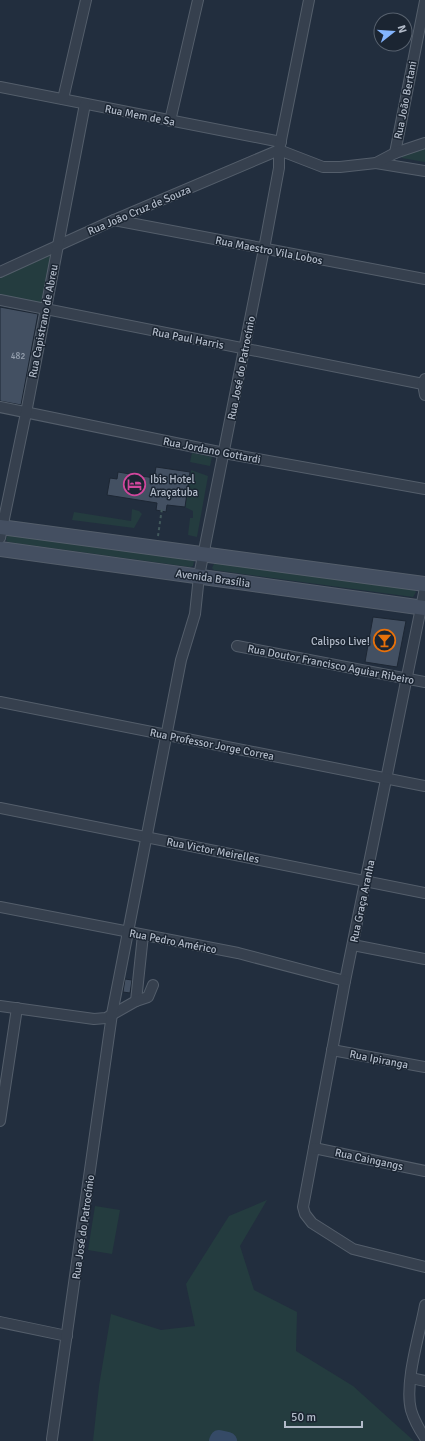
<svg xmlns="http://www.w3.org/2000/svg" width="425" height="1441" viewBox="0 0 425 1441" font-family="Signika,sans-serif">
	<rect width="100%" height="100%" fill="#222e3e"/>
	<!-- green -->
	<g fill="#243c3f">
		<polygon points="425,147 425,162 402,158 402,153"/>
		<polygon points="52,252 43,308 0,300 0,275"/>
		<polygon points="192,453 212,457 210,466 190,462"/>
		<polygon points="191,470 208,476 197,537 188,535 190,518 193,518 193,511 185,507"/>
		<polygon points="132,509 139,511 142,514 134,528 72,520 74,512 131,521"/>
		<polygon points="10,534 191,559 194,561 193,566 190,567 8,542 6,540 7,536"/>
		<polygon points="215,562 414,589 416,592 413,597 214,570 212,568"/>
		<polygon points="267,1200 240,1246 254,1290 297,1312 296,1351 353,1386 414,1441 93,1441 99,1386 111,1314 161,1330 195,1326 186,1284 229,1216"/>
		<polygon points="95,1206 120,1210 112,1254 88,1250"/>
	</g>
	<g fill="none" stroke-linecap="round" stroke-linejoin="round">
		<!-- river -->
		<polyline stroke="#354a66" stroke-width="18" points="218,1441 219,1439 228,1441"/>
	</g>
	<!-- building -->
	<g fill="#435062" stroke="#1d2734">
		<polygon points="0,307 38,314 21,405 0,401"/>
		<polygon points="156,467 190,472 185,507 167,505 166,512 156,510 157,503 107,495 110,478 117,479 118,472 154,478"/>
		<polygon points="373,617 406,621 397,667 365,662"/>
		<polygon points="125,979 132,980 130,993 123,992"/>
	</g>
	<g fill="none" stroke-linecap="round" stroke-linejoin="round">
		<defs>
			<g id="street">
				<polyline points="0,87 281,142"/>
				<polyline points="63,99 86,0"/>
				<polyline points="170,121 198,0"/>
				<polyline points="395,153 425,1"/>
				<polyline points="376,163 425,171"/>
				<polyline points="114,220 425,279"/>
				<polyline points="0,272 114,220 279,150 323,167 340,167 376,163 395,153 425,143"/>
				<polyline points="0,300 423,384"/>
				<polyline points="425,379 423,384 425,395"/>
				<polyline points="0,407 224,453 425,489"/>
				<polyline points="0,538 26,413 85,104"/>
				<polyline points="425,588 345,981 303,1207 305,1214 312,1223 353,1249 425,1267"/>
				<polyline points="237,646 425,682"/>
				<polyline points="0,702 425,786"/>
				<polyline points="0,808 425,893"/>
				<polyline points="0,907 238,953 345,981"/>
				<polyline points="353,945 425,959"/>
				<polyline points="136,1001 143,935"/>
				<polyline points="0,1006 94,1019 106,1018 136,1001 148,997 153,985"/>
				<polyline points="332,1050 425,1067"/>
				<polyline points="0,1121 17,1008"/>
				<polyline points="314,1148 425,1171"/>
				<path d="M 425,1305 C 420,1333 404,1383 411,1410 C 414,1420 419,1429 425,1438"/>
				<polyline points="0,1322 67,1336"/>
				<polyline points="411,1378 425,1381"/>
				<polyline points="52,1439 112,1014 181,660 195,614 199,576 264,249 279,168 279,150 309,0"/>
			</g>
			<g id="secondary">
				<polyline points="0,527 425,584"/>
				<polyline points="0,549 425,608"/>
			</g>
		</defs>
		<!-- street casing -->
		<use href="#street" stroke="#545e6b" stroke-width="12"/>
		<!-- secondary casing -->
		<use href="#secondary" stroke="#545e6b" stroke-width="16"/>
		<!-- path -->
		<polyline stroke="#42595c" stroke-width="2" stroke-dasharray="3 3" stroke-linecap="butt" points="158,536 162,508"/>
		<!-- street -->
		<use href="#street" stroke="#36404e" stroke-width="10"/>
		<!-- secondary -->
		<use href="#secondary" stroke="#444f61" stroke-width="14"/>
	</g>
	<!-- icons -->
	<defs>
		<symbol id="hotel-ring" viewBox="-11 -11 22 22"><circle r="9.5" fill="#1b2532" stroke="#d1479c" stroke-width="1.5"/><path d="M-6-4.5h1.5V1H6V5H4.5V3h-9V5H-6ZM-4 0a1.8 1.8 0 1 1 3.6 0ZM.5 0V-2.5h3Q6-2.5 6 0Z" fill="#d1479c"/></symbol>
		<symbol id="bar-ring" viewBox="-11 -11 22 22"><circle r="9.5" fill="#1b2532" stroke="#e8710a" stroke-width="1.5"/><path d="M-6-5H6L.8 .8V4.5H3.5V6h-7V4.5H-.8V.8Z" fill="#e8710a"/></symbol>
	</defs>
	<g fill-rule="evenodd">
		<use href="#hotel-ring" x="122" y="472" width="25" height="25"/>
		<use href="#bar-ring" x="372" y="628" width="25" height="25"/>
	</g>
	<g text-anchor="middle" stroke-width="3" stroke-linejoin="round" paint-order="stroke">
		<!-- number labels -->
		<g font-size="9" fill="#96a0af">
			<text x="18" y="359">482</text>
		</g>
		<!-- street labels -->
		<g font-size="11" fill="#b2bbc9" stroke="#1b2532">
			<text transform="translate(405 100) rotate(-79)" y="4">Rua João Bertani</text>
			<text transform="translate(140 115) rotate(11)" y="4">Rua Mem de Sa</text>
			<text transform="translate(139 210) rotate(-23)" y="4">Rua João Cruz de Souza</text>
			<text transform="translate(269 250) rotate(11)" y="4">Rua Maestro Vila Lobos</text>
			<text transform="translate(43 321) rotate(-79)" y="4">Rua Capistrano de Abreu</text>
			<text transform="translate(188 338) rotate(11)" y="4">Rua Paul Harris</text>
			<text transform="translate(241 368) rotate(-79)" y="4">Rua José do Patrocínio</text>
			<text transform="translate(212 450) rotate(11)" y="4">Rua Jordano Gottardi</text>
			<text transform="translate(213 578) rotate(8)" y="4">Avenida Brasília</text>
			<text transform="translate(331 664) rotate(11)" y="4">Rua Doutor Francisco Aguiar Ribeiro</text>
			<text transform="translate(212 744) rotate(11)" y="4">Rua Professor Jorge Correa</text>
			<text transform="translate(213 850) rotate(11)" y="4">Rua Victor Meirelles</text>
			<text transform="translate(362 901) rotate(-78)" y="4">Rua Graça Aranha</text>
			<text transform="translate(173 941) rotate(11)" y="4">Rua Pedro Américo</text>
			<text transform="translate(379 1059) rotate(11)" y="4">Rua Ipiranga</text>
			<text transform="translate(369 1159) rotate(12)" y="4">Rua Caingangs</text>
			<text transform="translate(83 1227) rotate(-82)" y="4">Rua José do Patrocínio</text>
		</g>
		<!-- poi labels -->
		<g font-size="11" fill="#b2bbc9" stroke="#1b2532" text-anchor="start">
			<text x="150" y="483">Ibis Hotel<tspan x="150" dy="13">Araçatuba</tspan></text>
			<text x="370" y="645" text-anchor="end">Calipso Live!</text>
		</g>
	</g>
	<!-- north arrow -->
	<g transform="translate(393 32) rotate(73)"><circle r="19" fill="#1b2532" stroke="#57616e"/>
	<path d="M0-3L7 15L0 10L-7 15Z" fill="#83b4fd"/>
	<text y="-6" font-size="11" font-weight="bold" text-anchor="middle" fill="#b2bbc9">N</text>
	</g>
	<!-- scale -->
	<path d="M285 1421v6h77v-6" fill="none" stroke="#b2bbc9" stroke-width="2"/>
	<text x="291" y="1421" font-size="12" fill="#b2bbc9" stroke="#1b2532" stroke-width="3" paint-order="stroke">50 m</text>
</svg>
